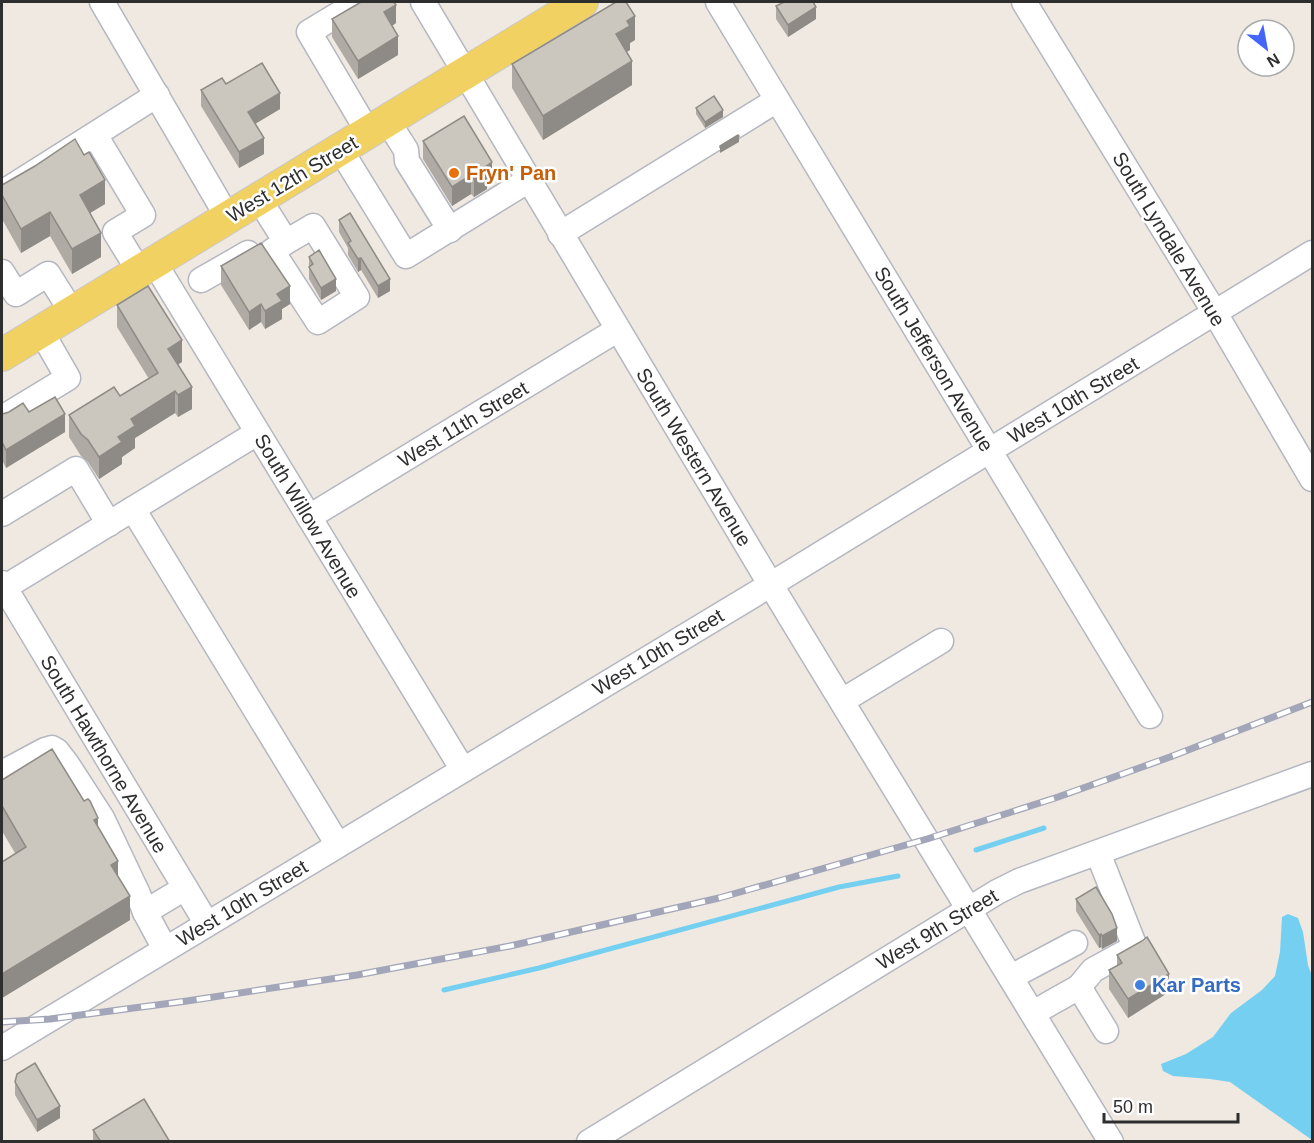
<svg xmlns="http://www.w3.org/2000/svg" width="1314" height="1143" viewBox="0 0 1314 1143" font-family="Arial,sans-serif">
	<rect width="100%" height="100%" fill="#efe9e1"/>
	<!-- water -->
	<polygon fill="#75cff0" points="1288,914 1298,918 1303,932 1308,965 1312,976 1312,1140 1230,1082 1210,1079 1173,1076 1163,1071 1161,1064 1186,1054 1213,1037 1231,1013 1262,990 1275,976 1280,952 1282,917"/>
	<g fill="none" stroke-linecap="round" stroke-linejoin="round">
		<!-- stream -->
		<g stroke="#75cff0" stroke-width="5">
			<polyline points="976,850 1044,828"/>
			<polyline points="444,990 539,968 839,887 898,876"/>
		</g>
		<defs>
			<g id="minor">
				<polyline points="102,2 228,218"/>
				<polyline points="359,2 309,32 368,132"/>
				<path d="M 423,2 C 539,195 652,389 769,582 C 882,769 998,954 1111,1142"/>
				<polyline points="718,2 1150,716"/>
				<polyline points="1024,2 1215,313 1312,479"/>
				<polyline points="387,120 406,150 407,161 450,230"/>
				<polyline points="95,135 143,215 115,232 139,271"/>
				<polyline points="340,149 406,256 529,180"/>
				<polyline points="2,193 157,95"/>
				<polyline points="259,199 286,242 272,251 318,322 357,297 313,226 286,242"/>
				<polyline points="560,234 777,100"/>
				<polyline points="154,262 463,770"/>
				<polyline points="2,272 16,294 48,274 72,312"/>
				<polyline points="201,280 248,253"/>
				<polyline points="2,418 68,378 41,331"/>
				<polyline points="133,509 338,845"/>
				<polyline points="2,514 76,469 109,524"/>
				<polyline points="309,517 617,330"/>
				<polyline points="2,583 207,924"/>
				<polyline points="2,589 257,433"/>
				<polyline points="842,701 941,641"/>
				<polyline points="2,773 45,750 52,748 57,751 67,764 102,818 138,894 145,912 165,949"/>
				<polyline points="145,912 185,888"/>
				<polyline points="1011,977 1075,943"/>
				<polyline points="1079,987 1093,970 1135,947 1098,853"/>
				<polyline points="1033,1013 1079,987 1106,1031"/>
				<polyline points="2,1048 770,585 1312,253"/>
				<polyline points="589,1142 997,892 1019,881 1312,774"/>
			</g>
			<polyline id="major" points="2,355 582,2"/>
		</defs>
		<!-- minor casing -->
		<use href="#minor" stroke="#b4b7c1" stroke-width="27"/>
		<!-- major casing -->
		<use href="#major" stroke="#c9c9c9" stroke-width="34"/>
		<!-- minor -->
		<use href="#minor" stroke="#fff" stroke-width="24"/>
		<!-- major -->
		<use href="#major" stroke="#f2d163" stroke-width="32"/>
		<defs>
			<polyline id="rail" points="2,1022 50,1019 187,1001 357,975 510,946 719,898 927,839 1058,797 1170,757 1312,702"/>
		</defs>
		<!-- rail casing -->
		<use href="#rail" stroke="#a3a6b8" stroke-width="7"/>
		<!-- rail -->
		<use href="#rail" stroke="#fff" stroke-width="4.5" stroke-dasharray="14" stroke-linecap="butt"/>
	</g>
	<!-- wall -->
	<g fill="#afaba4">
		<polygon points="776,6 816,19 788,37 776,19"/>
		<polygon points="332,19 396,23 392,26 398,55 358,79 332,37"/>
		<polygon points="635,40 630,43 630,50 626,52 632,85 543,140 512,88 512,64"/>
		<polygon points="226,84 280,109 255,124 264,154 239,168 201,106 201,90"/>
		<polygon points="696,108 723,117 705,128 696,114"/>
		<polygon points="423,141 492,181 487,184 487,189 474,197 471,194 452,206 423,159"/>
		<polygon points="2,185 105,204 90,213 101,257 72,274 50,236 21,253 2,219"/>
		<polygon points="339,220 390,291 378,298 361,270 358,272 348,255 348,248 339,232"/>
		<polygon points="309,257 336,291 321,300 309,279"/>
		<polygon points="221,266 290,304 282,309 282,319 265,329 261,322 249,330 221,285"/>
		<polygon points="117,305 182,362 178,364 192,409 178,417 175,413 135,438 135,448 122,457 122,464 99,479 88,462 81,456 69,437 69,415 120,396 149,379 117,327"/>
		<polygon points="9,412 29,412 65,432 6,468 2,460 2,414"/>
		<polygon points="2,780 98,827 118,876 130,920 2,998 2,862 15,853 2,831"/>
		<polygon points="1076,899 1117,941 1102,949 1101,947 1099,948 1076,911"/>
		<polygon points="1142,941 1169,992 1128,1018 1109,989 1109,970 1117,966 1117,955"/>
		<polygon points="15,1082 60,1118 37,1132 15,1095"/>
		<polygon points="93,1130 170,1142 93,1142"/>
	</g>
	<!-- shaded-wall -->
	<g fill="#8e8b86">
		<polygon points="396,5 396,23 384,31 384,12"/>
		<polygon points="816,7 816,19 788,37 788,25"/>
		<polygon points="635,16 635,40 630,43 630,50 616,58 616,34 627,21"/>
		<polygon points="398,36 398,55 358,79 358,61"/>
		<polygon points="632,61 632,85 543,140 543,116"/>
		<polygon points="280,93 280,109 248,128 248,112"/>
		<polygon points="723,110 723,117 705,128 705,122"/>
		<polygon points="739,136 739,142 720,153 720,147"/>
		<polygon points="264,138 264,154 239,168 239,152"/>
		<polygon points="492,162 492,181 487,184 487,189 474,197 474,179 485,167"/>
		<polygon points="471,175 471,194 452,206 452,187"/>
		<polygon points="105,180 105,204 80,219 80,195"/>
		<polygon points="50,212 50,236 21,253 21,229"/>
		<polygon points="101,233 101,257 72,274 72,249"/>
		<polygon points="361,258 361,270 358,272 358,259"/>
		<polygon points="336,279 336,291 321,300 321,288"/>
		<polygon points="390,279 390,291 378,298 378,286"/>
		<polygon points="290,286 290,304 282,309 282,319 265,329 265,311 277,294"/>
		<polygon points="261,304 261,322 249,330 249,312"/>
		<polygon points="182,340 182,362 168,371 168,349"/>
		<polygon points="192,387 192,409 178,417 178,395"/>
		<polygon points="175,391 175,413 135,438 135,448 122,457 122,464 99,479 99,457 118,437 131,419"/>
		<polygon points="65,414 65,432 6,468 6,450"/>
		<polygon points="98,818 98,842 94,820"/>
		<polygon points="118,861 118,885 111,865"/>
		<polygon points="130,896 130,920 2,998 2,974"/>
		<polygon points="1117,928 1117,941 1102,949 1102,936"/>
		<polygon points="1101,934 1101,947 1099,948 1099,935"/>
		<polygon points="1169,974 1169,992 1128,1018 1128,999"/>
		<polygon points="60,1106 60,1118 37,1132 37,1120"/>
	</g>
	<!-- building -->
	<g fill="#cbc7bf" stroke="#8e8b86" stroke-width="1.5">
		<polygon points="361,2 394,2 396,5 384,12 398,36 358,61 332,19"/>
		<polygon points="616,2 626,2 635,16 627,21 630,26 616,34 632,61 543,116 512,64"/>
		<polygon points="784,2 813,2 816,7 788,25 776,6"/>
		<polygon points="262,63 280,93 248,112 264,138 239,152 201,90 222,78 226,84"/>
		<polygon points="714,96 723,110 705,122 696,108"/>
		<polygon points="464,116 492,162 485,167 487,171 474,179 471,175 452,187 423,141"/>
		<polygon points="738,135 739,136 720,147 720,146"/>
		<polygon points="75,139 84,155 89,152 105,180 80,195 101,233 72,249 50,212 21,229 2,195 2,185 35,166"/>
		<polygon points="350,213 390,279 378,286 361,258 358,259 348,243 351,241 339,220"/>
		<polygon points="261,243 290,286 277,294 282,301 265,311 261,304 249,312 221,266"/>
		<polygon points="319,250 336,279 321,288 309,267 313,264 309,257"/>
		<polygon points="148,286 182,340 168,349 192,387 178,395 175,391 131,419 135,426 118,437 122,442 99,457 88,440 81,434 69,415 114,387 120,396 158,373 117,305"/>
		<polygon points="55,397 65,414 6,450 2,442 2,414 9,412 23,403 29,412"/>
		<polygon points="52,749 84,801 88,799 90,801 98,818 94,820 118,861 111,865 130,896 2,974 2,862 26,847 2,806 2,780"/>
		<polygon points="1096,887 1112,914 1117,928 1102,936 1101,934 1099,935 1076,899"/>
		<polygon points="1147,937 1169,974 1128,999 1109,970 1122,963 1117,955 1142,941"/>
		<polygon points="35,1063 60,1106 37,1120 15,1082 17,1074"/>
		<polygon points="144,1099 170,1142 101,1142 93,1130"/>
	</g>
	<!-- markers -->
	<circle fill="#e8710a" stroke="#fff" stroke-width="2" cx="454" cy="173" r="6"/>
	<circle fill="#3f7fe0" stroke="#fff" stroke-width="2" cx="1140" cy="985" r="6"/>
	<g text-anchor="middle" stroke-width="5" stroke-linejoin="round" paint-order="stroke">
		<!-- food labels -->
		<g font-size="20" font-weight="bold" fill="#c56008" stroke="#fff" text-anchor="start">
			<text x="466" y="180">Fryn' Pan</text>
		</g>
		<!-- street labels -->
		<g font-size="20" fill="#2e2e2e" stroke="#fff">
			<text transform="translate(292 179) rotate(-31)" y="7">West 12th Street</text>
			<text transform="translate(1169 239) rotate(59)" y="7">South Lyndale Avenue</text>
			<text transform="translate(934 359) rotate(59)" y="7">South Jefferson Avenue</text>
			<text transform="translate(1073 400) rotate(-31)" y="7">West 10th Street</text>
			<text transform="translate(463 424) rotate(-31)" y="7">West 11th Street</text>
			<text transform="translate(694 457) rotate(59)" y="7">South Western Avenue</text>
			<text transform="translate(308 516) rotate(59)" y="7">South Willow Avenue</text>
			<text transform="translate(658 652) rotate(-31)" y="7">West 10th Street</text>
			<text transform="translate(104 754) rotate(59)" y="7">South Hawthorne Avenue</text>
			<text transform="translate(242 903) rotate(-31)" y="7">West 10th Street</text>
			<text transform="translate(937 929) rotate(-31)" y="7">West 9th Street</text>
		</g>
		<!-- shop labels -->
		<g font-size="20" font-weight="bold" fill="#366cbe" stroke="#fff" text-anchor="start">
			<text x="1152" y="992">Kar Parts</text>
		</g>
	</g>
	<!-- border -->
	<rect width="1314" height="1143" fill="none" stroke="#2e2e2e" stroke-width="6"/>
	<!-- north arrow -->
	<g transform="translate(1266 48) rotate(149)"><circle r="28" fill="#ffffff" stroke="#ababab" stroke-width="1.5"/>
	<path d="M0-4.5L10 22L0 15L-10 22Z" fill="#4264fb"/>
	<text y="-9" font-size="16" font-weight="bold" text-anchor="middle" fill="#2e2e2e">N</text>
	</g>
	<!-- scale -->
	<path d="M1104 1113v9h134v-9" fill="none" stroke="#2e2e2e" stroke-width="3"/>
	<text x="1113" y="1113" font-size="18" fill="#2e2e2e" stroke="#ffffff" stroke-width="4.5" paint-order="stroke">50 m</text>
</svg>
